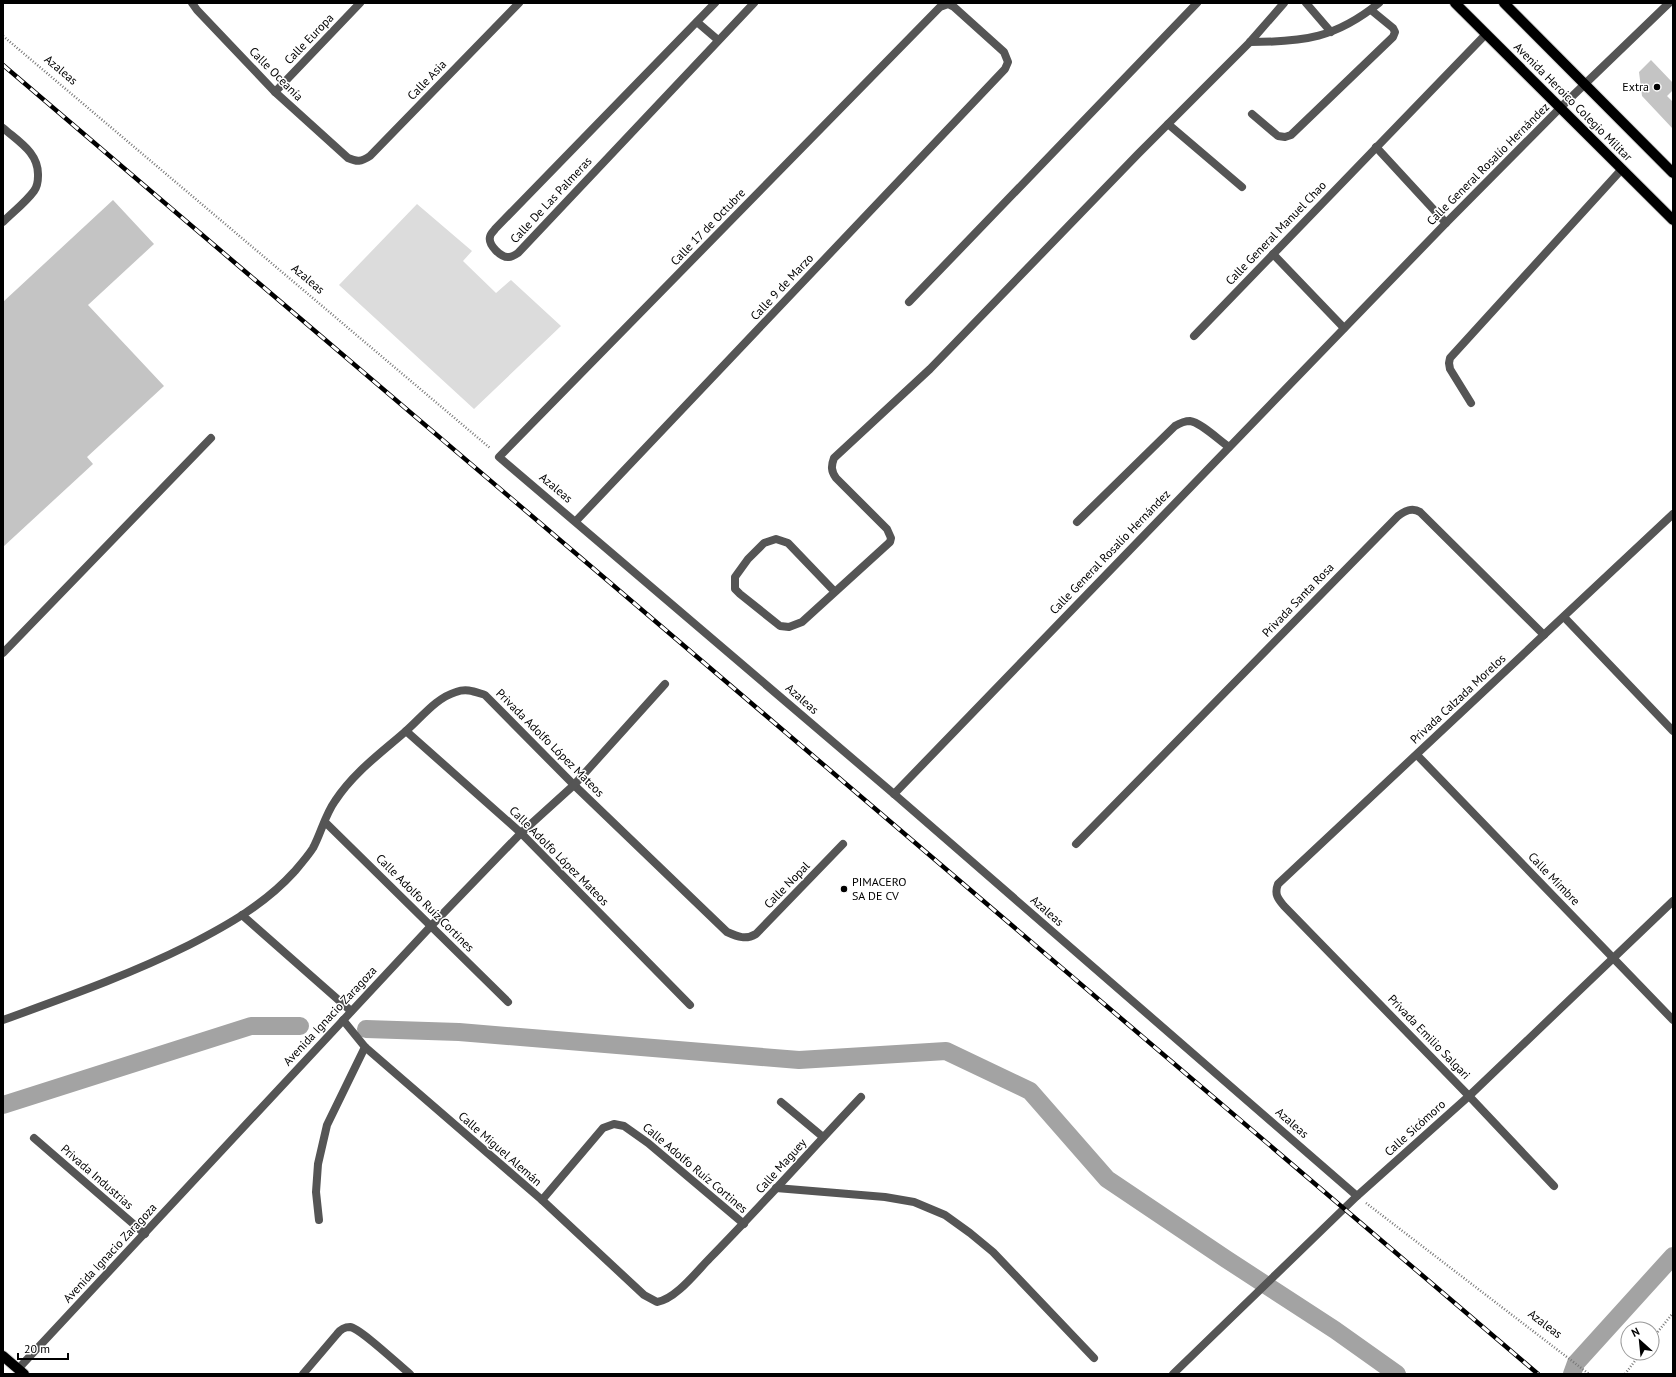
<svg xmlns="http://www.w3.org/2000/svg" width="1676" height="1377" viewBox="0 0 1676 1377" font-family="'PT Sans',sans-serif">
	<rect width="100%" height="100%" fill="#fff"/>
	<!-- green -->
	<polygon fill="#dcdcdc" points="417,204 472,251 463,261 496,293 511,280 561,326 474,409 339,285"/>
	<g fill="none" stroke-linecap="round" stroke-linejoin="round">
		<!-- canal -->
		<g stroke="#a3a3a3" stroke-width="18">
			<polyline points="366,1029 459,1032 799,1060 946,1051 1030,1091 1107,1179 1226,1259 1335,1330 1397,1374"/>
			<polyline points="3,1105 251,1026 300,1026"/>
			<polyline points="1572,1374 1576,1363 1673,1256"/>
		</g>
	</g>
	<!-- building -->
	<g fill="#c4c4c4">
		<polygon points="1651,60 1673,83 1673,90 1667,96 1673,102 1673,129 1642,96 1639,72"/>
		<polygon points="113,200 154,244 88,305 164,386 87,457 93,464 3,547 3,302"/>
	</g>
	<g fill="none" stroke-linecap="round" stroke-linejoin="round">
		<defs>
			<g id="primary">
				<polyline points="1455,3 1673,220"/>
				<polyline points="1504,3 1673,173"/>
				<polyline points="3,1356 24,1374"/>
			</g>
		</defs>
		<!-- primary casing -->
		<use href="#primary" stroke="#dbdbdb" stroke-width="12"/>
		<!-- path -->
		<g stroke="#777" stroke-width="2.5" stroke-dasharray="1 2" stroke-linecap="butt">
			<polyline points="3,36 490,448"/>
			<polyline points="1366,1203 1589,1374"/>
			<polyline points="1652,1339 1673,1313"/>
			<polyline points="1625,1374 1641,1353"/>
		</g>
		<!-- service -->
		<g stroke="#555" stroke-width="8">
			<polyline points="1306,3 1331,32"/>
			<path d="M 1250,42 C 1304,42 1336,38 1379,3"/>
			<polyline points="1252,114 1278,136 1285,137 1291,135 1393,37 1395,32 1393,28 1371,10"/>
			<polyline points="1168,124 1242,187"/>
			<path d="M 3,128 C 19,142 39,153 38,176 C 38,181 37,187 34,191 C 26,202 13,212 3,222"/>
			<polyline points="909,302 1197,3"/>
			<polyline points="1471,403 1450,369 1449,363 1450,358 1622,169"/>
			<path d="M 1077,522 L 1175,426 C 1180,423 1185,421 1190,421 C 1200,422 1220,441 1229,447"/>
			<path d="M 835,592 L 788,543 L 776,539 L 764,543 L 748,559 L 735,577 L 735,589 L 740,594 L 780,626 L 789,627 L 802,622 L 890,542 L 891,538 L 887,529 L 836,478 C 831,471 831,466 834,458 L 930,369 L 1138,154 L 1250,42 L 1284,3"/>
			<polyline points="3,653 211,438"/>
			<path d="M 1076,844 L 1398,516 C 1405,511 1412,507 1420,512 L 1544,635"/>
			<path d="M 343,1020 L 365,1047 L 542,1200 L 644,1295 L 657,1302 C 676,1299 697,1271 710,1258 C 762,1205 811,1150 861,1097"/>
			<polyline points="781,1102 823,1137"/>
			<polyline points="34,1138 145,1234"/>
			<polyline points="776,1188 885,1197 914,1202 945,1215 970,1233 993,1252 1094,1358"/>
			<polyline points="542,1200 603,1128 614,1124 624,1126 648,1143 744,1224"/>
			<polyline points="319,1220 316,1192 318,1164 327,1125 365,1047"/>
			<path d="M 303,1374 L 337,1334 C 340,1330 345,1327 350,1327 C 360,1328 400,1366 410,1374"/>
		</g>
		<!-- minor -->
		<g stroke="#555" stroke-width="8">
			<path d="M 192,3 L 197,10 L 275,92 L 348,158 C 357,162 361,162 370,156 L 519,3"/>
			<path d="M 715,3 L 495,229 C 494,231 490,234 490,237 C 488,245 501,258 509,257 C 512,257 515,255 518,253 L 754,3"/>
			<polyline points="697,22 718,40"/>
			<polyline points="275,92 360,3"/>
			<polyline points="1376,147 1446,223"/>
			<polyline points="1273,254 1344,328"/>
			<polyline points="1194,336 1486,34"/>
			<polyline points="576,521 1005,69 1008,62 1004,52 954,7 948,4 940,7 499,457 894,794 1357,1196"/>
			<polyline points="1564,617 1673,731"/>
			<polyline points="406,731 521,833 690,1005"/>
			<polyline points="1417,755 1673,1020"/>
			<polyline points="894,794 1446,223 1561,107 1669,3"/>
			<polyline points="325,822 508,1002"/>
			<polyline points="242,915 351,1011"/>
			<path d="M 3,1020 C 66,997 129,975 189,945 C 228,925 265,904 294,872 C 300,865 308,856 313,848 C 321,833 325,815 335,801 C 354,772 381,753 406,731 C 422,717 436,698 456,692 C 467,688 475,692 485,695 L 574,785 L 727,932 C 738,937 746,940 756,934 L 843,844"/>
			<path d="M 1554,1186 L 1469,1096 L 1284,906 C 1278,899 1274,894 1278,884 L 1673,514"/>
			<polyline points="18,1369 431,926 521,833 574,785 665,684"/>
		</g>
		<!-- tertiary -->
		<polyline stroke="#555" stroke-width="8" points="1173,1374 1357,1196 1469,1096 1673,901"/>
		<!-- primary -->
		<use href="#primary" stroke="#000" stroke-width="10"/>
		<defs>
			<polyline id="rail" points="3,65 1538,1374"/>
		</defs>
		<!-- rail casing -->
		<use href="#rail" stroke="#000" stroke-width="4.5"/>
		<!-- rail -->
		<use href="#rail" stroke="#fff" stroke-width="3" stroke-dasharray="9" stroke-linecap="butt"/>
	</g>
	<!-- markers -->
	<g fill="#000" stroke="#fff" stroke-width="1.5">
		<circle cx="1657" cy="87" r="4"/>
		<circle cx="844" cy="889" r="4"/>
	</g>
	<g text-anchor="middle" stroke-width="3" stroke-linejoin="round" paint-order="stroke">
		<!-- street labels -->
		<g font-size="12" fill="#000" stroke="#fff">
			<text transform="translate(309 39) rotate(-46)" y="4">Calle Europa</text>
			<text transform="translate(61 70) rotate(40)" y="4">Azaleas</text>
			<text transform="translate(276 74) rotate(45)" y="4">Calle Oceanía</text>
			<text transform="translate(427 80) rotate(-46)" y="4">Calle Asia</text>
			<text transform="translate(1573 102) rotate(45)" y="4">Avenida Heroico Colegio Militar</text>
			<text transform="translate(1488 164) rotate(-45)" y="4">Calle General Rosalío Hernández</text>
			<text transform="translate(551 200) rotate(-47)" y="4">Calle De Las Palmeras</text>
			<text transform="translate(708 227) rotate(-46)" y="4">Calle 17 de Octubre</text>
			<text transform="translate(1276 233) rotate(-46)" y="4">Calle General Manuel Chao</text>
			<text transform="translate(308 279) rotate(40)" y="4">Azaleas</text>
			<text transform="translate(782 287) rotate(-47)" y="4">Calle 9 de Marzo</text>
			<text transform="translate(556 488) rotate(40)" y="4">Azaleas</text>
			<text transform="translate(1110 552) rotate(-46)" y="4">Calle General Rosalío Hernández</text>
			<text transform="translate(1298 600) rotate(-46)" y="4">Privada Santa Rosa</text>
			<text transform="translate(802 699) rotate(41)" y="4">Azaleas</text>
			<text transform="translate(1458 699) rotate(-43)" y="4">Privada Calzada Morelos</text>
			<text transform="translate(550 743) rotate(45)" y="4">Privada Adolfo López Mateos</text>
			<text transform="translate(559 856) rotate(45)" y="4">Calle Adolfo López Mateos</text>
			<text transform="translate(1554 879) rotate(46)" y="4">Calle Mimbre</text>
			<text transform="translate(787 885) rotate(-46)" y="4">Calle Nopal</text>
			<text transform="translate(425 903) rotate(45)" y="4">Calle Adolfo Ruíz Cortines</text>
			<text transform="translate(1047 911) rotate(41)" y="4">Azaleas</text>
			<text transform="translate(330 1016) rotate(-47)" y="4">Avenida Ignacio Zaragoza</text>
			<text transform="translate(1429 1037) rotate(46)" y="4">Privada Emilio Salgari</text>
			<text transform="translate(1292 1123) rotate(41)" y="4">Azaleas</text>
			<text transform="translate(1415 1128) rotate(-42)" y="4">Calle Sicómoro</text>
			<text transform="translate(500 1149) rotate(41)" y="4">Calle Miguel Alemán</text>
			<text transform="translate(781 1166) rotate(-48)" y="4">Calle Maguey</text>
			<text transform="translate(695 1168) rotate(40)" y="4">Calle Adolfo Ruíz Cortines</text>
			<text transform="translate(97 1177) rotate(41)" y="4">Privada Industrias</text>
			<text transform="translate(110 1253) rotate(-47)" y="4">Avenida Ignacio Zaragoza</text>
			<text transform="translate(1545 1324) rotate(37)" y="4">Azaleas</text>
		</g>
		<!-- poi labels -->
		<g font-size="12" fill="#000" stroke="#fff" text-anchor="end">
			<text x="1649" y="91">Extra</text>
			<text x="852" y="886" text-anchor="start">PIMACERO<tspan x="852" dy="14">SA DE CV</tspan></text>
		</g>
	</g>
	<!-- border -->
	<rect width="1676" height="1377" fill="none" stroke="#000000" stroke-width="8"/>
	<!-- north arrow -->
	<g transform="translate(1640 1341) rotate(333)"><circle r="19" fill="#ffffff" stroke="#999999"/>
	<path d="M0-3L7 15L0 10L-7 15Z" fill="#000000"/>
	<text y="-6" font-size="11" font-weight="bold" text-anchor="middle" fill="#000000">N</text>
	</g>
	<!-- scale -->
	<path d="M18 1353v6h50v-6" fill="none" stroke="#000000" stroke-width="2"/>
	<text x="24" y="1353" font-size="12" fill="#000000" stroke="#ffffff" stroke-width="3" paint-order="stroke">20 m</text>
</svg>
